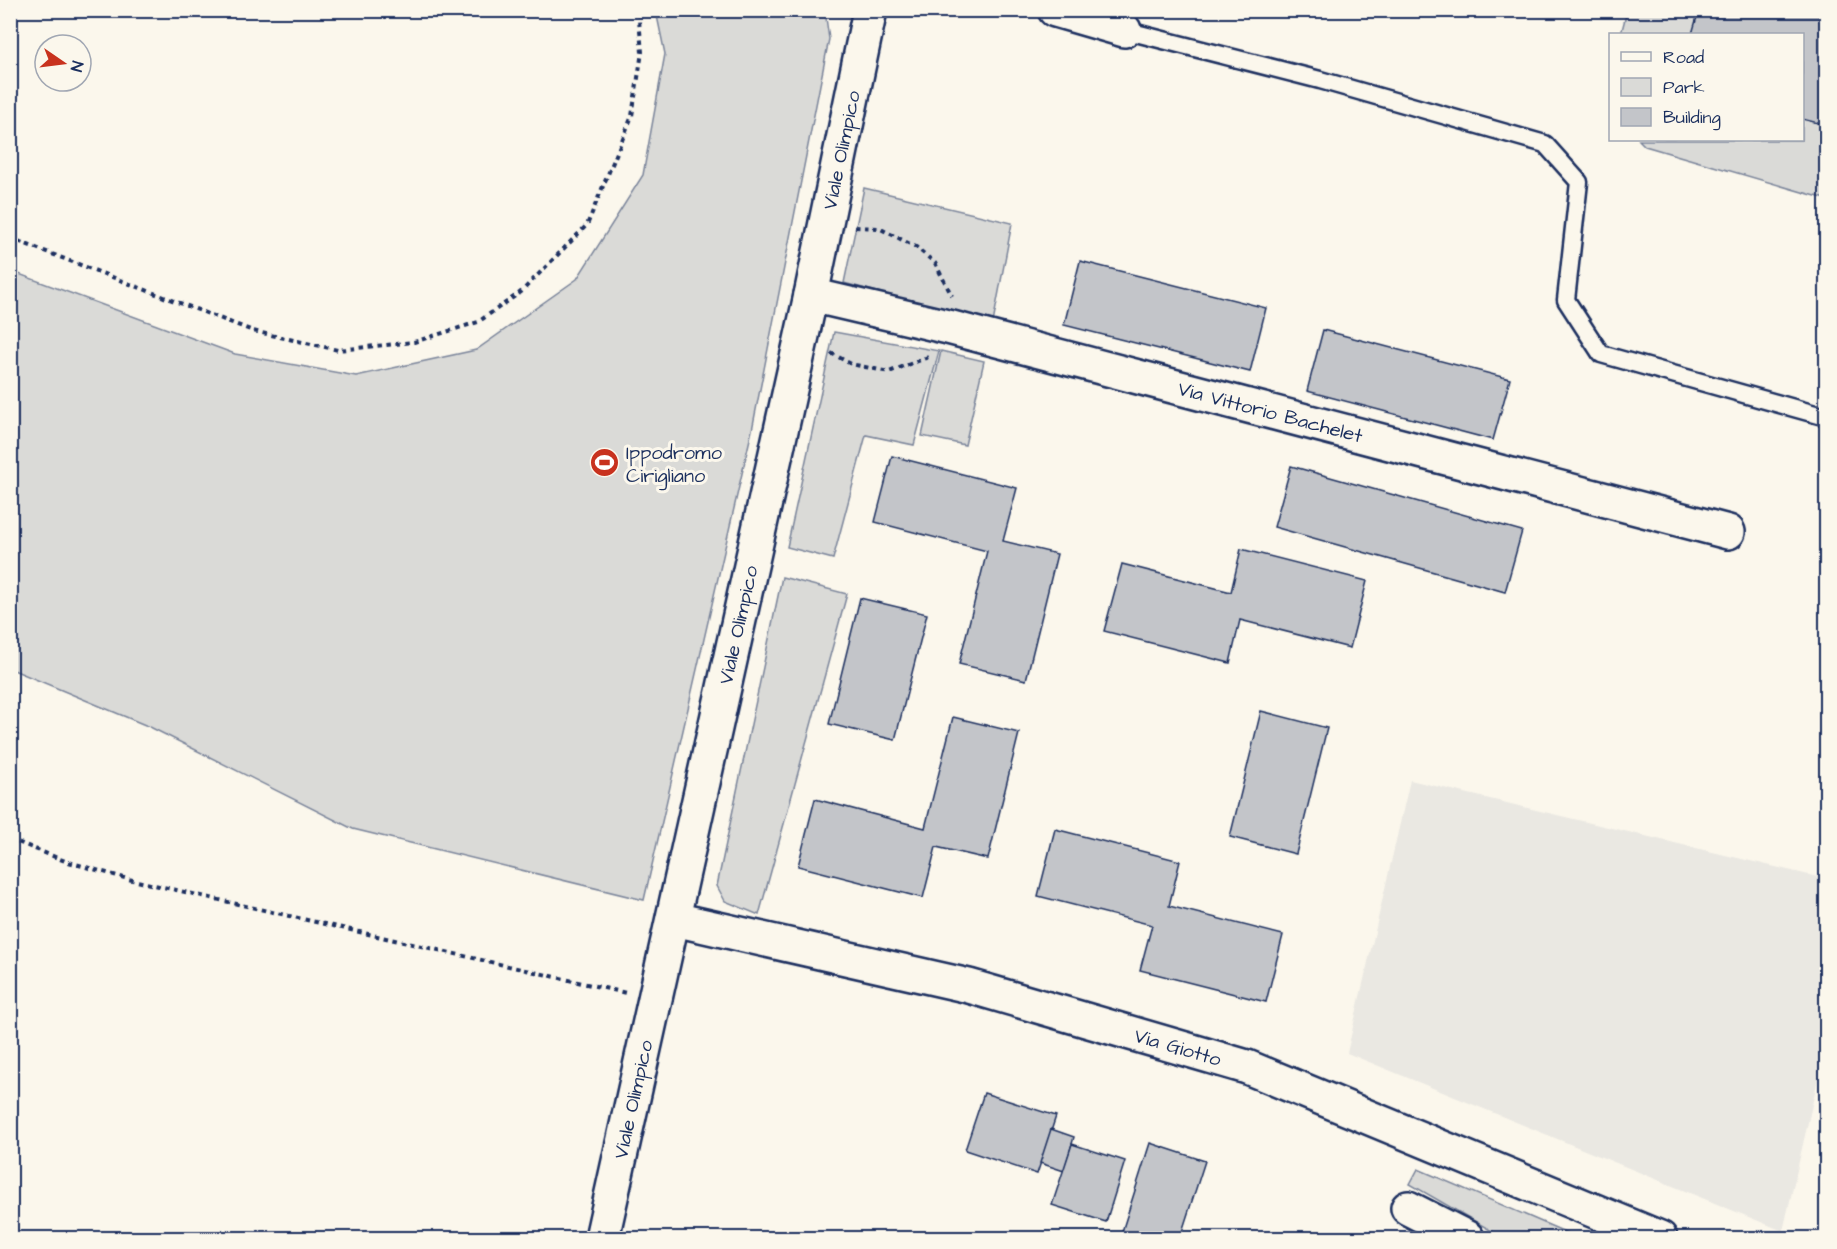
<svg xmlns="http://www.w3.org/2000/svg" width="1837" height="1249" viewBox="0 0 1837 1249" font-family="'Architects Daughter',sans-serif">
	<rect width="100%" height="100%" fill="#fbf7ec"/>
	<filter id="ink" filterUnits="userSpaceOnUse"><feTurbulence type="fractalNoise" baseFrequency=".0167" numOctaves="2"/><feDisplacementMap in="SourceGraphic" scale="12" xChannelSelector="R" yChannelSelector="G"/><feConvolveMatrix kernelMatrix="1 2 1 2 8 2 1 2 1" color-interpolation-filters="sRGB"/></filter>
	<g filter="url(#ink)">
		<!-- built -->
		<polygon fill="#eae8e2" points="1410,780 1826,879 1826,1044 1783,1231 1347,1053"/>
		<!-- green -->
		<g fill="#dadad7" stroke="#7a849a" stroke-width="1.5">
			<polygon points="656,11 825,11 829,39 752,430 644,900 353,829 150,727 11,669 11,271 235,354 356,376 476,350 577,279 643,175 665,54"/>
			<polygon points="1627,11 1826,11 1826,199 1645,146 1639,140 1802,140 1802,34 1621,34"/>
			<polygon points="864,188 1012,223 993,323 844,283"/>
			<polygon points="834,332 939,351 914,445 866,435 833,559 787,547"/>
			<polygon points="941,351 984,361 965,445 922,436"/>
			<polygon points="782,577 847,594 759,915 725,901 717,886"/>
			<polygon points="1418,1169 1579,1238 1504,1238 1410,1184"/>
		</g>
		<!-- building -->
		<g fill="#c3c5c9" stroke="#1b2f5e" stroke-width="1.5">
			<polygon points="1699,10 1826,10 1826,125 1802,119 1802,34 1692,34"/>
			<polygon points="1080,261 1266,308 1250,372 1064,325"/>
			<polygon points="1323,330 1510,379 1493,440 1307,391"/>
			<polygon points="892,456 1017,488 1003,541 1057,554 1026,680 959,664 987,551 875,522"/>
			<polygon points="1291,466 1522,531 1505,592 1274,527"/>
			<polygon points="1241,549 1367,581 1350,648 1240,620 1230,663 1104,631 1122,564 1231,592"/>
			<polygon points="860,598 927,614 895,740 829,724"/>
			<polygon points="1261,711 1327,728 1296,854 1230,837"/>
			<polygon points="953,717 1019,733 988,859 936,847 923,898 798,866 815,799 925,828"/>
			<polygon points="1055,829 1180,861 1169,906 1283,935 1266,1002 1140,970 1152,925 1038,896"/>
			<polygon points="984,1093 1056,1116 1037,1174 965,1150"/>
			<polygon points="1051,1129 1074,1137 1064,1171 1040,1163"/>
			<polygon points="1150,1143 1205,1161 1180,1238 1120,1238"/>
			<polygon points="1072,1144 1125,1161 1106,1222 1052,1205"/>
		</g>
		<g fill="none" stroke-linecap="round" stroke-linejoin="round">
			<defs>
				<polyline id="lane" points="1124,30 1320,80 1545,144 1579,182 1566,300 1601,354 1826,417"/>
				<g id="street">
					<polyline points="1055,10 1124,30"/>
					<path id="s1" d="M 811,295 L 948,327 L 1728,532"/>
					<path id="s2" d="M 674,919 L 969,986 L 1247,1067 L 1660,1238"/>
					<polyline points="1408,1208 1467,1238"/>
				</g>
				<g id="secondary">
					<path id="s3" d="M 602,1238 L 811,295 L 870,10"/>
				</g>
			</defs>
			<!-- lane casing -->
			<use href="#lane" stroke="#1b2f5e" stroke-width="21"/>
			<!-- street casing -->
			<use href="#street" stroke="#1b2f5e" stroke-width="38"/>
			<!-- secondary casing -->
			<use href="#secondary" stroke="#1b2f5e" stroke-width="38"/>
			<!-- path -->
			<g stroke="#1b2f5e" stroke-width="4" stroke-dasharray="4.5 4.5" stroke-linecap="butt">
				<polyline points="855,227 879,228 916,247 935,263 952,296"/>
				<polyline points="10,238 253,331 338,350 414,342 478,322 521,292 587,225 632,116 642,52 638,10"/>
				<polyline points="831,353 851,364 889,372 931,356"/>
				<polyline points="10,839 65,861 128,879 626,993"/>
			</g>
			<!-- lane -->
			<use href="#lane" stroke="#fbf7ec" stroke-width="16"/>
			<!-- street -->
			<use href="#street" stroke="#fbf7ec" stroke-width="33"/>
			<!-- secondary -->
			<use href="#secondary" stroke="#fbf7ec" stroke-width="33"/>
		</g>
	</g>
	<!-- icons -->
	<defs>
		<symbol id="stadium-disc" viewBox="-11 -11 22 22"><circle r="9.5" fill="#c8321e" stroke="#fbf7ec"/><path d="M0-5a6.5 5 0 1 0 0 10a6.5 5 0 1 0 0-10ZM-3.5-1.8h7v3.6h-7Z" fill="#fff"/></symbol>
	</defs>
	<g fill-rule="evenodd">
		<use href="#stadium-disc" x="588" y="446" width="33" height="33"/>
	</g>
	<g text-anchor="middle" stroke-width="6" stroke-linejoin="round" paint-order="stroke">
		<!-- street labels -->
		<g font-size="20" fill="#1b2f5e" stroke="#fbf7ec">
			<text dy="7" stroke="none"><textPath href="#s3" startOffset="1114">Viale Olimpico</textPath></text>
			<text dy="7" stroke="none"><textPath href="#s1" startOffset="474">Via Vittorio Bachelet</textPath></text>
			<text dy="7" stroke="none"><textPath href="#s3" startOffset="628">Viale Olimpico</textPath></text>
			<text dy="7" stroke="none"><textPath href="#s2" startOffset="520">Via Giotto</textPath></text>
			<text dy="7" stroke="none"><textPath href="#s3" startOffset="142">Viale Olimpico</textPath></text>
		</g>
		<!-- poi labels -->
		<g font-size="20" fill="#1b2f5e" stroke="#fbf7ec" text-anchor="start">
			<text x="626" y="459">Ippodromo<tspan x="626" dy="23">Cirigliano</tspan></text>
		</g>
	</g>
	<!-- margin -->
	<rect width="1837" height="1249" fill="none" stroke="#fbf7ec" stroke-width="36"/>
	<rect x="18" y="18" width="1801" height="1213" fill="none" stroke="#1b2f5e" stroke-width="2" filter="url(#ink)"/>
	<!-- legend -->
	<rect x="1609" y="33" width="195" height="108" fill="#fbf7ec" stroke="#a1a7b3" stroke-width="1.5"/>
	<rect x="1621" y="52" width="30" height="9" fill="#fbf7ec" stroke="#a1a7b3" stroke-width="1.5"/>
	<text x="1663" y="63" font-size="18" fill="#1b2f5e">Road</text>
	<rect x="1621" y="78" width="30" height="18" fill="#dadad7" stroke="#a1a7b3" stroke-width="1.5"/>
	<text x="1663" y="93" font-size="18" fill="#1b2f5e">Park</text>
	<rect x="1621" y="108" width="30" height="18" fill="#c3c5c9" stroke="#a1a7b3" stroke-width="1.5"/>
	<text x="1663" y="123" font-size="18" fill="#1b2f5e">Building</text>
	<!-- north arrow -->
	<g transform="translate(63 63) rotate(104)"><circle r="28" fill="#fbf7ec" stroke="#a1a7b3" stroke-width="1.5"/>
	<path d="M0-4.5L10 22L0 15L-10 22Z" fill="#c8321e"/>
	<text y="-9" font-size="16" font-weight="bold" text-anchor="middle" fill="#1b2f5e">N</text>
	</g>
</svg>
